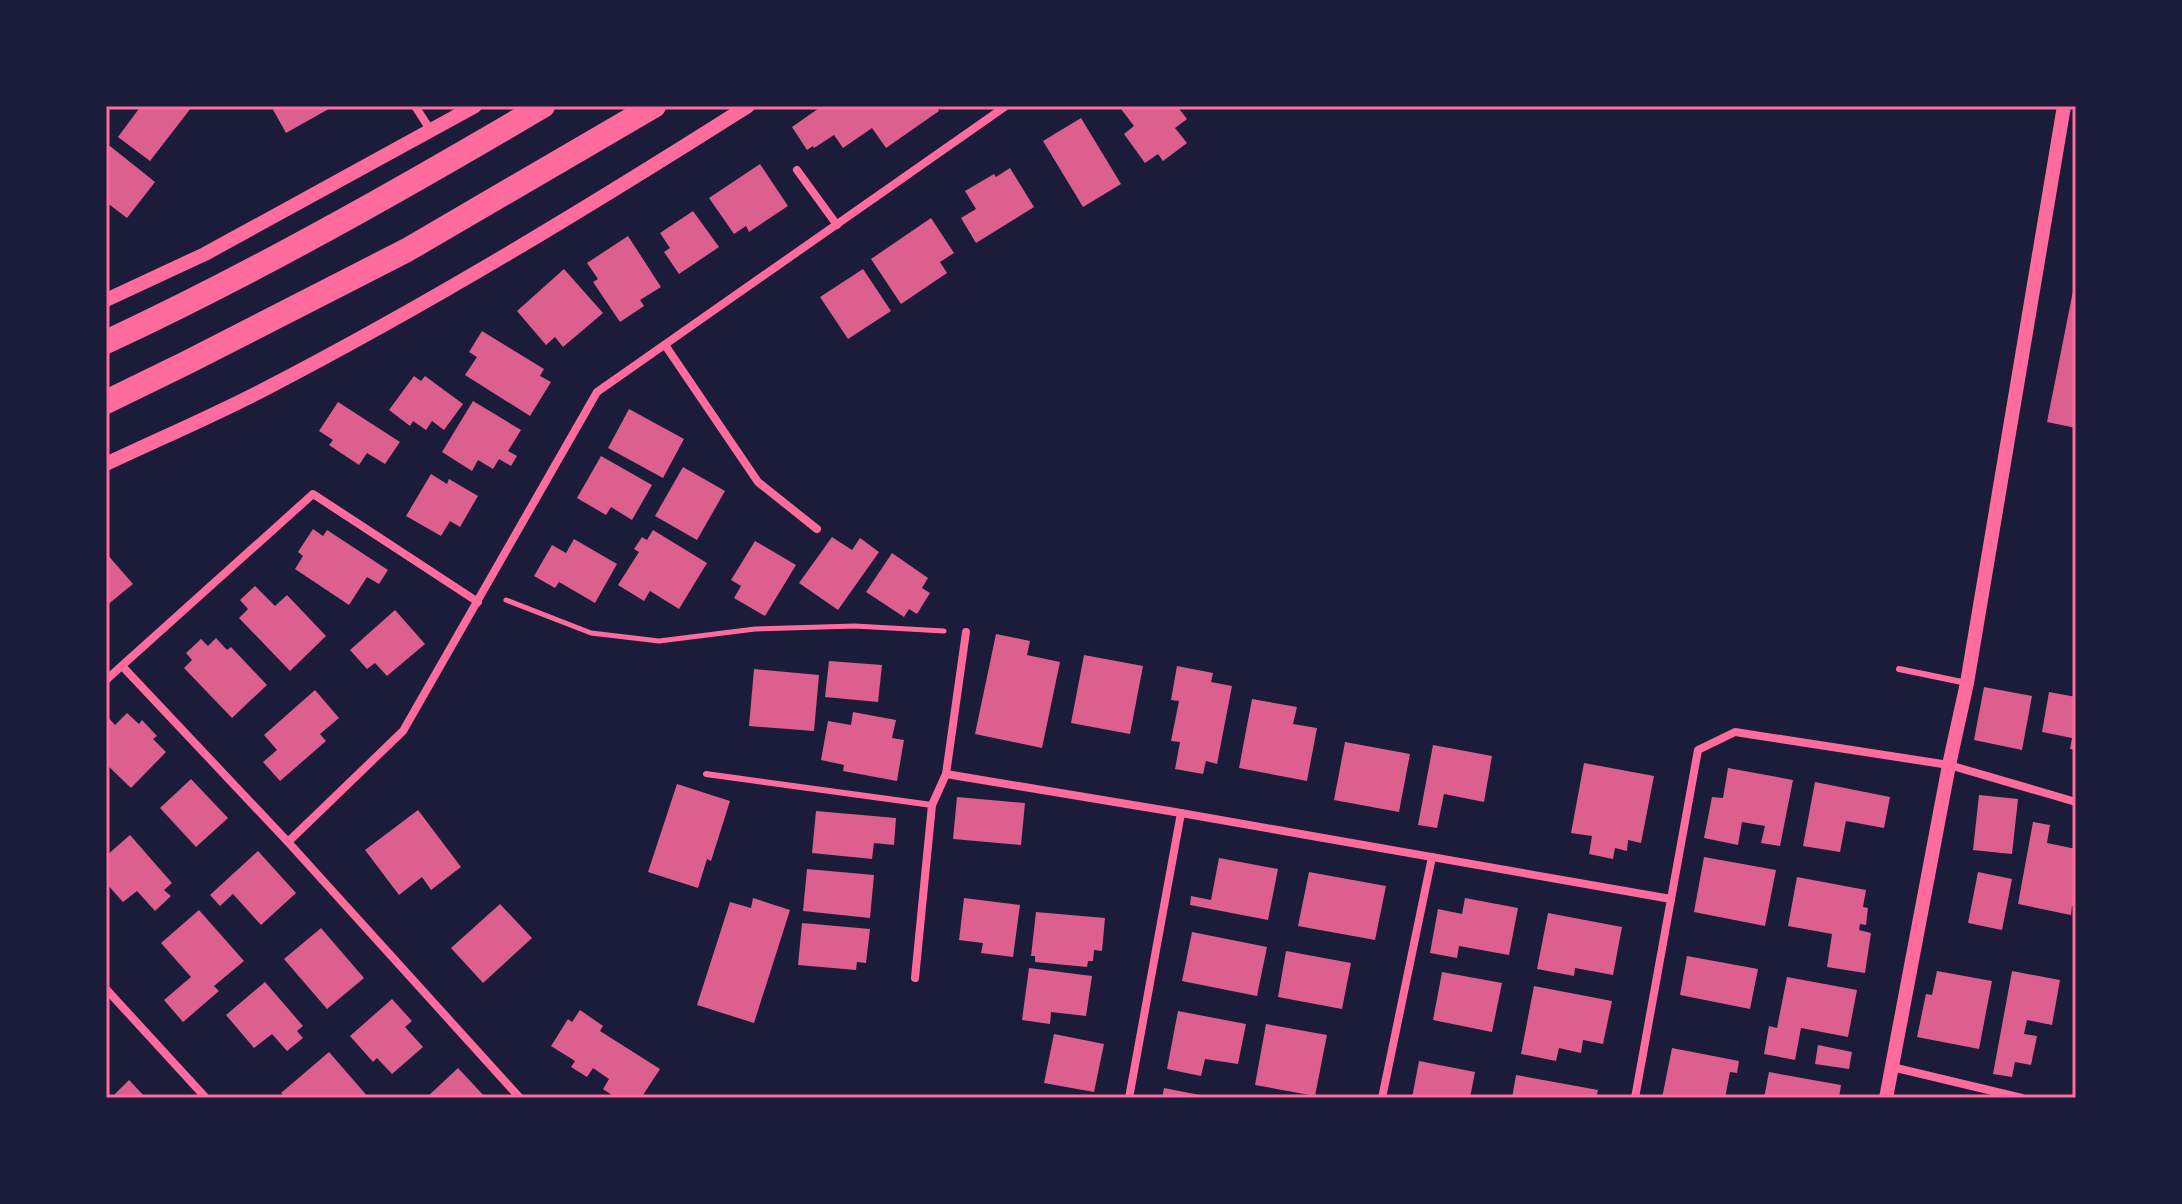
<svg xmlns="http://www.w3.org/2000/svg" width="2182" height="1204" viewBox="0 0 2182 1204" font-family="'Exo 2',sans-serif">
	<rect width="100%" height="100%" fill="#1b1b3a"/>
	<!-- building -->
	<g fill="#dd5f8e">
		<polygon points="141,106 188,106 191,108 150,161 118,137"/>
		<polygon points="271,106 334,106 286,133"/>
		<polygon points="822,106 936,106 939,111 886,148 872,128 843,148 834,135 814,148 813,146 807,150 792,127"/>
		<polygon points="1126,106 1177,106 1187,119 1175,128 1187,143 1163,161 1158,154 1145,163 1124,134 1134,126 1121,109"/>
		<polygon points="1081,118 1121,184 1083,207 1043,141"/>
		<polygon points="110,146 155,182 127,218 106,202 106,151"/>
		<polygon points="760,164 788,206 749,232 746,226 734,234 709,198"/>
		<polygon points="1010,168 1034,207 976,243 961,218 976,209 965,191 994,174 996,177"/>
		<polygon points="693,211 719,247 679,274 664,252 670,248 660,233"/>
		<polygon points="931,218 954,253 940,262 947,273 901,304 871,259"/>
		<polygon points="628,236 661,287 640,300 644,306 620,322 593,282 598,279 587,263"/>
		<polygon points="564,269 603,313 563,347 555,337 546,345 517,311"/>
		<polygon points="863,269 891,311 848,339 820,297"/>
		<polygon points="2075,281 2076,282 2076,428 2047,422"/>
		<polygon points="482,331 544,369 540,376 551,382 530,416 465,375 477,357 469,352"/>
		<polygon points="414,376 421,381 425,376 463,404 444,430 432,421 426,430 413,421 410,426 389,410"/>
		<polygon points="473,401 521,430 508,451 517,456 511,466 499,459 493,469 478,460 472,471 442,452"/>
		<polygon points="338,402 400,442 385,464 367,453 359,465 329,445 333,440 319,431"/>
		<polygon points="629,409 684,439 663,478 608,448"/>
		<polygon points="601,456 652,485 632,520 611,507 606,515 577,498"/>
		<polygon points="683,467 725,491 697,540 655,516"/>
		<polygon points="431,474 447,484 449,479 478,496 460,527 450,521 441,536 406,516"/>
		<polygon points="313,529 323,536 327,530 388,570 379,584 367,577 349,605 295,569 303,556 298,552"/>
		<polygon points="653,530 707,563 679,609 650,591 644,601 618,585 639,552 634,549 642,537 647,540"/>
		<polygon points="832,537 852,550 860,538 879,552 838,610 799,583"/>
		<polygon points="574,539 617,564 595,603 559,582 555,588 534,576 552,545 566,553"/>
		<polygon points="755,541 796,565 765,616 734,598 741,586 731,580"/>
		<polygon points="106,553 133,584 106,606"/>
		<polygon points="892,553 928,578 922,588 930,593 917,614 909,609 904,617 866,592"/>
		<polygon points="255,586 275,606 287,595 326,636 290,671 239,618 248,609 240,600"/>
		<polygon points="395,610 425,644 387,676 375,663 367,669 350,650"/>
		<polygon points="996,634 1030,641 1027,655 1060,662 1042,748 975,734"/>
		<polygon points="216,638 227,650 231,647 267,685 232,718 184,668 192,660 186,653 201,639 208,646"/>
		<polygon points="1084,655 1143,666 1130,734 1071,723"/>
		<polygon points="829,661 882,665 878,702 825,697"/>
		<polygon points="1177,666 1213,673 1211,682 1232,686 1217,764 1206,761 1203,774 1175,769 1180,742 1171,741 1179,701 1171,700"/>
		<polygon points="754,669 819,675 814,731 749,726"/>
		<polygon points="1984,687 2032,696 2022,750 1974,740"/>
		<polygon points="315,690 339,718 320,734 326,741 280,781 263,762 277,750 264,735"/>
		<polygon points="2049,692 2076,697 2076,750 2070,749 2072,738 2042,732"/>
		<polygon points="1252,699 1297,707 1293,724 1317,728 1307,781 1239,768"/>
		<polygon points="853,712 896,720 892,738 904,740 897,781 843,771 844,765 821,760 828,721 851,725"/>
		<polygon points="127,713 139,724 142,720 157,736 153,739 166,752 131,788 106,764 106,715 115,725"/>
		<polygon points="1345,742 1410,754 1399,812 1334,800"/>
		<polygon points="1433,745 1492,756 1484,802 1444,794 1437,828 1418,825"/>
		<polygon points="1584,763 1654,776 1641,843 1628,840 1627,851 1615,848 1613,859 1589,854 1592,836 1571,833"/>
		<polygon points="1728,768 1793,780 1780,846 1761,843 1765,826 1742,822 1738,845 1704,838 1712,797 1723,798"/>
		<polygon points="191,779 228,818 196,847 160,808"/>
		<polygon points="1815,782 1890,797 1884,828 1846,821 1840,852 1803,846"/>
		<polygon points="677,784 730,801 711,861 707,859 698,888 648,872"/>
		<polygon points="1979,795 2018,799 2012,854 1973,850"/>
		<polygon points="957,797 1025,803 1021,845 953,839"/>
		<polygon points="418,810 461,867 431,890 422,877 399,895 365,850"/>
		<polygon points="816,811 896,818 894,845 874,843 872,859 812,853"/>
		<polygon points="2033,822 2050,825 2047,843 2076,849 2076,907 2072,906 2071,915 2018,904"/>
		<polygon points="130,835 172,883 164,890 171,896 155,911 137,891 123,902 106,883 106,856"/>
		<polygon points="258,851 296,893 261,925 233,894 220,906 210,895"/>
		<polygon points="1704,857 1776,870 1765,926 1694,912"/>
		<polygon points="1219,858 1278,869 1268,920 1190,905 1191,896 1211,900"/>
		<polygon points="807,869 874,875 870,918 803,911"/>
		<polygon points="1309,872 1386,886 1375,940 1298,926"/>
		<polygon points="1978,872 2012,879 2002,930 1968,923"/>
		<polygon points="1797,877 1866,890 1863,907 1868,908 1866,925 1860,924 1859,930 1871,933 1865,973 1827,967 1832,934 1788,926"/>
		<polygon points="753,898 790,910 754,1023 697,1005 730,902 751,908"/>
		<polygon points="964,898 1020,905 1013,957 981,953 983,943 959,940"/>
		<polygon points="1465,898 1518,908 1509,955 1459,946 1457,958 1430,953 1438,909 1462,914"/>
		<polygon points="500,904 532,938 483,983 451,948"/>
		<polygon points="199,910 244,961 214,986 219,991 183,1022 164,1000 191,977 161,943"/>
		<polygon points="1036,912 1105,918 1102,951 1094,950 1093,961 1088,961 1087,967 1035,962 1035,956 1031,956"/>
		<polygon points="1548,913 1622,927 1613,975 1575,968 1574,976 1537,969"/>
		<polygon points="802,923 870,929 866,963 857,962 856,970 798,965"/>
		<polygon points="321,928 364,978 327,1009 284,959"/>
		<polygon points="1192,932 1267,947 1257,996 1182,981"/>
		<polygon points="1286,951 1351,963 1342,1009 1278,997"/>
		<polygon points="1687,956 1758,969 1750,1009 1680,995"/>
		<polygon points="1029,968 1092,976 1086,1016 1051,1012 1050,1024 1022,1020"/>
		<polygon points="1937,971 1992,981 1979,1049 1917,1037 1926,994 1932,995"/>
		<polygon points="2012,971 2060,980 2052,1025 2027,1020 2024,1034 2037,1036 2031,1065 2015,1062 2012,1077 1993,1074"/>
		<polygon points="1442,972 1502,983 1492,1032 1433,1020"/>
		<polygon points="1787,977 1857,990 1848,1037 1801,1028 1795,1060 1764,1054 1769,1026 1777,1028"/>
		<polygon points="265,982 303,1026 297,1031 303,1038 287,1051 272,1034 254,1048 226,1015"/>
		<polygon points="1534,986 1612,1001 1603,1044 1583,1040 1581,1053 1559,1048 1556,1061 1521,1054"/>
		<polygon points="392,999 412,1021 405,1027 423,1047 392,1074 377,1058 373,1062 350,1036"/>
		<polygon points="580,1010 603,1026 600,1031 660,1069 641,1098 616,1098 603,1089 609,1079 593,1068 587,1077 571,1067 575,1061 551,1046 568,1019 572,1022"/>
		<polygon points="1178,1011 1246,1024 1238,1064 1205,1059 1201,1076 1167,1069"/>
		<polygon points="1266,1024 1327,1035 1315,1096 1255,1085"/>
		<polygon points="1054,1034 1104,1044 1094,1092 1044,1083"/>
		<polygon points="1818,1045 1852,1052 1849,1069 1815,1064"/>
		<polygon points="1672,1048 1739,1061 1737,1073 1730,1072 1725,1098 1662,1098"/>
		<polygon points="329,1052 369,1098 285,1098 281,1093"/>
		<polygon points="1419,1061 1475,1072 1470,1098 1412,1098"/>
		<polygon points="458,1068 486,1098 426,1098"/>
		<polygon points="1769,1072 1841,1085 1839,1098 1764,1098"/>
		<polygon points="1516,1075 1598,1090 1596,1098 1512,1098"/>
		<polygon points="129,1080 146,1098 106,1098 106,1092 111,1098"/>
		<polygon points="1164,1088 1210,1097 1210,1098 1162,1098"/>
	</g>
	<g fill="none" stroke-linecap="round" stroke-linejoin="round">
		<!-- path -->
		<polyline stroke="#ff6b9d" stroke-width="5" points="506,600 591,633 659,641 755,629 855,626 944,631"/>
		<!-- service -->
		<g stroke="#ff6b9d" stroke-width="6">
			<polyline points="1899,669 1967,683"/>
			<polyline points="706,774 932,805"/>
		</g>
		<!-- minor -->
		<g stroke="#ff6b9d" stroke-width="8">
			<polyline points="415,106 431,131"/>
			<polyline points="797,170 837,225"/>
			<polyline points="665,345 758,482 817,529"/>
			<polyline points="966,632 946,774 1181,813 1671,899"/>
			<polyline points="123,667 288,842 520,1098"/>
			<polyline points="106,680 313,494 478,602"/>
			<polyline points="288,842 403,731 597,392 1006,106"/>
			<polyline points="915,978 932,805 946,774"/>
			<polyline points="106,989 206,1098"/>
			<polyline points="1892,1067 2022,1098"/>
			<polyline points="1129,1098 1181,813"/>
			<polyline points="1382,1098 1432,857"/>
			<polyline points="1635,1098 1698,750 1735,732 1949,765 2076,802"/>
		</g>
		<!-- tertiary -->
		<g stroke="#ff6b9d" stroke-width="14">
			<polyline points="106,300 205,254 475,106"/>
			<path d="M 106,464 C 159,439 213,416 265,389 C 431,303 590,206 748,106"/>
			<polyline points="1886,1098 1949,765 1967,683 2064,106"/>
		</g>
		<!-- motorway -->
		<g stroke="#ff6b9d" stroke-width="24">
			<path d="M 106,342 C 256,272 400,190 543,106"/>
			<polyline points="106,402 186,363 407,250 654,106"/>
		</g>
	</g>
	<!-- border -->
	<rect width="2182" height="1204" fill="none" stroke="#1b1b3a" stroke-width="216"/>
	<rect x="108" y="108" width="1966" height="988" fill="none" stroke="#ff6b9d" stroke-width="3"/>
</svg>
